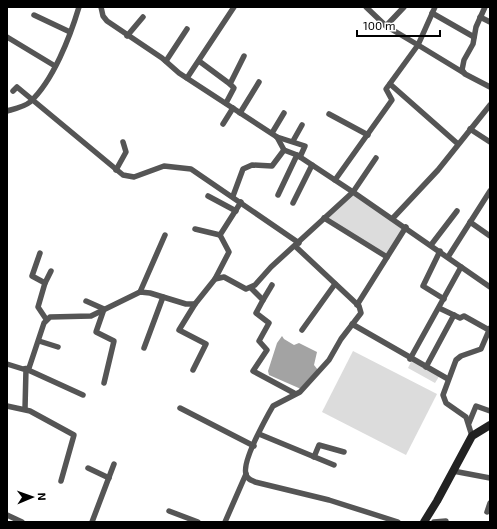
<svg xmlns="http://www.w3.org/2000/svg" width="497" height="529" viewBox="0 0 497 529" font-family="'Exo 2',sans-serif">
	<rect width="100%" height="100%" fill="#fff"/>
	<!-- green -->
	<g fill="#dcdcdc">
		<polygon points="353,192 405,227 387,257 324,218"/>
		<polygon points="353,351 437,394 406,455 322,412"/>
		<polygon points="412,360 440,375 435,383 408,368"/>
	</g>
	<!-- water -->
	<polygon fill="#a3a3a3" points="282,336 284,339 294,345 299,343 317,352 314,365 318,370 301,389 269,375 268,371 277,343"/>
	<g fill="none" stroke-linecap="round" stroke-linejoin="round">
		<!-- street -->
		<g stroke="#555" stroke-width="5.5">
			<polyline points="101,7 103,16 107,21 162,58 179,73 277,137 284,150 297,155 353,192 376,158"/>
			<polyline points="366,7 386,26"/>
			<polyline points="435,7 418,45 464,73"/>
			<polyline points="485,7 476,27 473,44 464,60 462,70 465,74 490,87"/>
			<polyline points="432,13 474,37"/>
			<polyline points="34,15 70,32"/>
			<polyline points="480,17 490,22"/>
			<polyline points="127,36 143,17"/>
			<polyline points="7,37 55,66"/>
			<polyline points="166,61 187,29"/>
			<polyline points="199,61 230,84"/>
			<polyline points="187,78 234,7"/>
			<polyline points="390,84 458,144"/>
			<polyline points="13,91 17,87 123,175 134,177 164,166 191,169 299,243"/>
			<polyline points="226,103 234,88 230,84 244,56"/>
			<path d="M 7,111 C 14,109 24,107 30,102 C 53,81 70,37 79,7"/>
			<polyline points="240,113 259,82"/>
			<polyline points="329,114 368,135"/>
			<polyline points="223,124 233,108"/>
			<polyline points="470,129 490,142"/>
			<polyline points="272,133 284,113"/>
			<polyline points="277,137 305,146 300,157"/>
			<polyline points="293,141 302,125"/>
			<polyline points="116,170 126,152 123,142"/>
			<polyline points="335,180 392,100 386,89 418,45 386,26 404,7"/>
			<polyline points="278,195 297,155"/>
			<polyline points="208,196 236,211"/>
			<polyline points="233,196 243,169 252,165 272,166 284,150"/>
			<polyline points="293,203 312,165"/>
			<polyline points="324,218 387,257"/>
			<polyline points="393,218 438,170 490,105"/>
			<polyline points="470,222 490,236"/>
			<polyline points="195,229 220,235"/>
			<polyline points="431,245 457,211"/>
			<path d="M 295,246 L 359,306 L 361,313 L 341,339 L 329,360 L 300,392 L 273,406 L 269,413 C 263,424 242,463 246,474 C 247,479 251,480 255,482 L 329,500 L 398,522"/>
			<polyline points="440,251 423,286 444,299"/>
			<polyline points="40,253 32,276 45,283 38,307 46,319"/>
			<polyline points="448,257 490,191"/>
			<polyline points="215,279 229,252 220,235 241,202"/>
			<polyline points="45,283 51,271"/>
			<polyline points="251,288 263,300 256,313 269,323 259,341 267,350 253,371 294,393"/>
			<polyline points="140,292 165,235"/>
			<polyline points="263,300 272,285"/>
			<polyline points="86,301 104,309 96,332 114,341 104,383"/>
			<polyline points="357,305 406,227"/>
			<polyline points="439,308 460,318 464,316 489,330"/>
			<polyline points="352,324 448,379"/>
			<polyline points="302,330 335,284"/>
			<polyline points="39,341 58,347"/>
			<polyline points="144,348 163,297"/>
			<polyline points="410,359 461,267"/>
			<polyline points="7,364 23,369 29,368 44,323 50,317 91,316 140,292 150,293 186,304 195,304 215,279 224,277 246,289 255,285 271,267 353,192 490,287"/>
			<polyline points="426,367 454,315"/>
			<polyline points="193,370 206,344 179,330 195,304"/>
			<polyline points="7,406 30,411 74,435 61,481"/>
			<polyline points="180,408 254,446"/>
			<polyline points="25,409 26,369 83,395"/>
			<polyline points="469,423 476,406 490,411"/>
			<polyline points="259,434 334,465"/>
			<polyline points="472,436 466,417 446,403 443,395 456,360 461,356 481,349 490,328"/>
			<polyline points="314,457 319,445 344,452"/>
			<polyline points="88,468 109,478"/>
			<polyline points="453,471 490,478"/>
			<polyline points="169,511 198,522"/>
			<polyline points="487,512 490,503"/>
			<polyline points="7,515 22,522"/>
			<polyline points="92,522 114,464"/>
			<polyline points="225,522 246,474"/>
			<polyline points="434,522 446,521"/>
		</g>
		<!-- secondary -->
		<polyline stroke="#222" stroke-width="8" points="424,522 437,501 472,436 490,425"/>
	</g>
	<!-- border -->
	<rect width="497" height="529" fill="none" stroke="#000000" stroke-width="16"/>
	<!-- north arrow -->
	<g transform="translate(32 497) rotate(88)" stroke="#ffffff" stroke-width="3" paint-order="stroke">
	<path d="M0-3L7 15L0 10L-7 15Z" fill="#000000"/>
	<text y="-6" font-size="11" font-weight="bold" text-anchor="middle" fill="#000000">N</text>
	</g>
	<!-- scale -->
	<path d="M357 30v6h83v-6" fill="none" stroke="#000000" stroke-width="2"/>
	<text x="363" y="30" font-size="12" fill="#000000" stroke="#ffffff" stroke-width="3" paint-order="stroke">100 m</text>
</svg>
